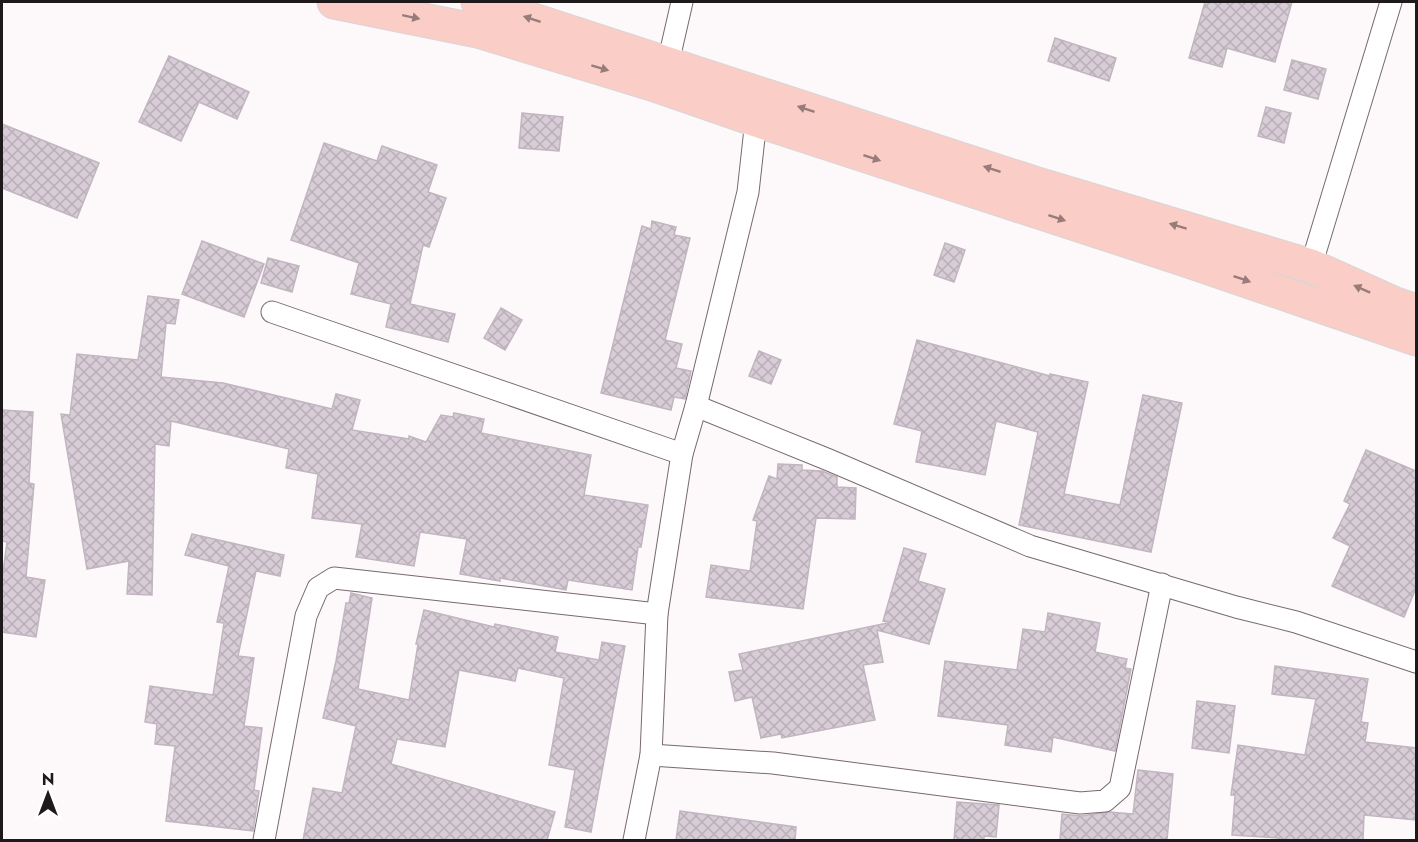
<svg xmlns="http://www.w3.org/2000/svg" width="1418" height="842" viewBox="0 0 1418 842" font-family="Jost,sans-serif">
	<defs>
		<pattern id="building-cross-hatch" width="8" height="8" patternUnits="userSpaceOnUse" patternTransform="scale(1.5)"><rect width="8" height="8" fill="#d8ccd7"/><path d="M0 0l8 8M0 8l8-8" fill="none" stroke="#b9afb8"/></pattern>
	</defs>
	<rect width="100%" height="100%" fill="#fdf9fa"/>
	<!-- building -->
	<g fill="url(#building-cross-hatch)" stroke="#c1b5c0" stroke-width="1.5">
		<polygon points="1205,2 1292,2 1275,62 1227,48 1222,67 1189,58"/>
		<polygon points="1055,38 1116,58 1109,81 1048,61"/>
		<polygon points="169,56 249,92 237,119 199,102 181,141 139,122"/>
		<polygon points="1292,60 1326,69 1318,99 1284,90"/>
		<polygon points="1266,107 1291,113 1284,143 1258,136"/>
		<polygon points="522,113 563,117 559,151 519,148"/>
		<polygon points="2,124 99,163 77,218 2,188"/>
		<polygon points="324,143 377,161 382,146 437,165 428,192 446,198 429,247 423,245 410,304 455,314 448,342 386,327 391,304 351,294 359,263 291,240"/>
		<polygon points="652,221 676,227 674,235 690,238 665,340 682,344 676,368 691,371 685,399 674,397 671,410 601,393 642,226 651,229"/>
		<polygon points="202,241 264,264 244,317 182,294"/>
		<polygon points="945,243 965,250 954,282 934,275"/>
		<polygon points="268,258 299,266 292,292 261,283"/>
		<polygon points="148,296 179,300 175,324 166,323 161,377 223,383 332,409 336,394 360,400 352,430 409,439 409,436 426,442 441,415 453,417 454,413 484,419 481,433 591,455 584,495 648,505 641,547 638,547 632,590 568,580 566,590 500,578 500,581 460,574 467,539 420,532 414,566 356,557 362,524 312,518 318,474 286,468 289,449 171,421 169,446 155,444 152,595 127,594 129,561 87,569 61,414 70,415 77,354 138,360"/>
		<polygon points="501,308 522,320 505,350 484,338"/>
		<polygon points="917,340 1050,376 1050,374 1088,382 1064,494 1120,505 1143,395 1182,403 1151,552 1019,525 1038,432 996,421 985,475 916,462 922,431 894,424"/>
		<polygon points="759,351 781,360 771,384 749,376"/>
		<polygon points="2,410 33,412 29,483 34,484 26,577 45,580 36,637 2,632 2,580 7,542 2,541"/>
		<polygon points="1366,450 1416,471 1416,588 1404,617 1332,586 1350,546 1333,538 1350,504 1344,501"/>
		<polygon points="778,464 802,465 802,470 822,471 837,477 837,487 856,488 855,519 816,518 803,609 706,597 711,565 750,571 757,521 753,520 769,476 777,479"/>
		<polygon points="192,534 284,555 280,576 256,571 238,656 254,658 244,726 262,728 254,790 259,791 253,831 166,821 175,746 155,744 157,724 145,722 150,686 213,695 224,623 217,622 229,566 185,555"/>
		<polygon points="904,548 926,554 918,581 945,589 929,644 877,630 883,662 863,665 875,720 782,738 781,734 761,738 752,697 735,701 729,672 743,670 739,654 892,622 883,621"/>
		<polygon points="351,593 372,598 358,689 409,700 418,644 416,644 424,610 494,627 495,624 558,637 555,652 599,660 602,642 625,646 591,832 565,827 575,770 549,765 564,678 518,668 515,681 459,670 445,747 397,739 391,764 555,812 547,840 303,840 313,788 342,793 356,726 323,718 336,661 346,603 349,603"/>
		<polygon points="1048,613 1100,623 1095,652 1127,659 1125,668 1131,669 1115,751 1053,737 1051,752 1005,745 1008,725 938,716 945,661 1017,670 1023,629 1045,632"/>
		<polygon points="1275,666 1368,679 1361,722 1368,723 1365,742 1416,748 1416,820 1364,815 1363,840 1279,840 1279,838 1232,835 1235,795 1231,795 1238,745 1305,755 1316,699 1272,694"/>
		<polygon points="1197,701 1235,706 1229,753 1192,748"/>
		<polygon points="1138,770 1173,774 1167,840 1060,840 1062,814 1081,816 1109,812 1133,814"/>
		<polygon points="957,802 999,805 996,837 984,836 984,840 954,840"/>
		<polygon points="680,811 796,827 795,840 676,840"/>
	</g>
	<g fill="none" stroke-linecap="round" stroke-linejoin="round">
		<defs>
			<g id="street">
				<polyline points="668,63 682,2"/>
				<polyline points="1311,266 1391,2"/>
				<polyline points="272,312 682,454"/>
				<polyline points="696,406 829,460 1030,546 1236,607 1296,622 1416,662"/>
				<polyline points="651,755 773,763 1080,803 1105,801 1120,788 1162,584"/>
				<polyline points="264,840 306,616 318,588 334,578 657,614"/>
				<polyline points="634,840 651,755 657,614 682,454 696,406 748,192 756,120"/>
			</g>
			<g id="primary">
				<polyline points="334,2 478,31 652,84 756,120 1186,260 1416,339"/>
				<polyline points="478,2 1034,183 1311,266 1393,303 1416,311"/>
			</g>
		</defs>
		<!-- street casing -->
		<use href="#street" stroke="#78696e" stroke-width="23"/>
		<!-- primary casing -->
		<use href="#primary" stroke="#d6d6d6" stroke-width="35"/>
		<!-- street -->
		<use href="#street" stroke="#fff" stroke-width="21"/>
		<!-- primary -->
		<use href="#primary" stroke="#fbcdc7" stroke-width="33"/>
	</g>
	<!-- one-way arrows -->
	<defs><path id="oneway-solid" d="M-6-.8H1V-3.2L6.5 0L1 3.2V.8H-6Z" transform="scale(1.5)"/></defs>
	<g fill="#987c79">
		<use href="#oneway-solid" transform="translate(411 17) rotate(12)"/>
		<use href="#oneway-solid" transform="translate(532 19) rotate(-162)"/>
		<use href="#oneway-solid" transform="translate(600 68) rotate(17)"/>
		<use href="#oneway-solid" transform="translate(806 109) rotate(-162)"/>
		<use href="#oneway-solid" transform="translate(872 158) rotate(18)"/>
		<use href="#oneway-solid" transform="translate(992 169) rotate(-162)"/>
		<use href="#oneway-solid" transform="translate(1057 218) rotate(18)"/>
		<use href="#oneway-solid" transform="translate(1178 226) rotate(-163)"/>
		<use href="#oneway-solid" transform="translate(1242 279) rotate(19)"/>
		<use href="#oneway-solid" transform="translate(1362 289) rotate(-156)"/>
	</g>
	<!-- border -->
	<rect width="1418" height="842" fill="none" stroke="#1e191a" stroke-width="6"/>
	<!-- north arrow -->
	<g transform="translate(48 794)" stroke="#ffffff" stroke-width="4.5" paint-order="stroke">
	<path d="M0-4.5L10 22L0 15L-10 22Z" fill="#1e191a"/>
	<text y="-9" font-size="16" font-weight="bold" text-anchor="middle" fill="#1e191a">N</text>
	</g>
</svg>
